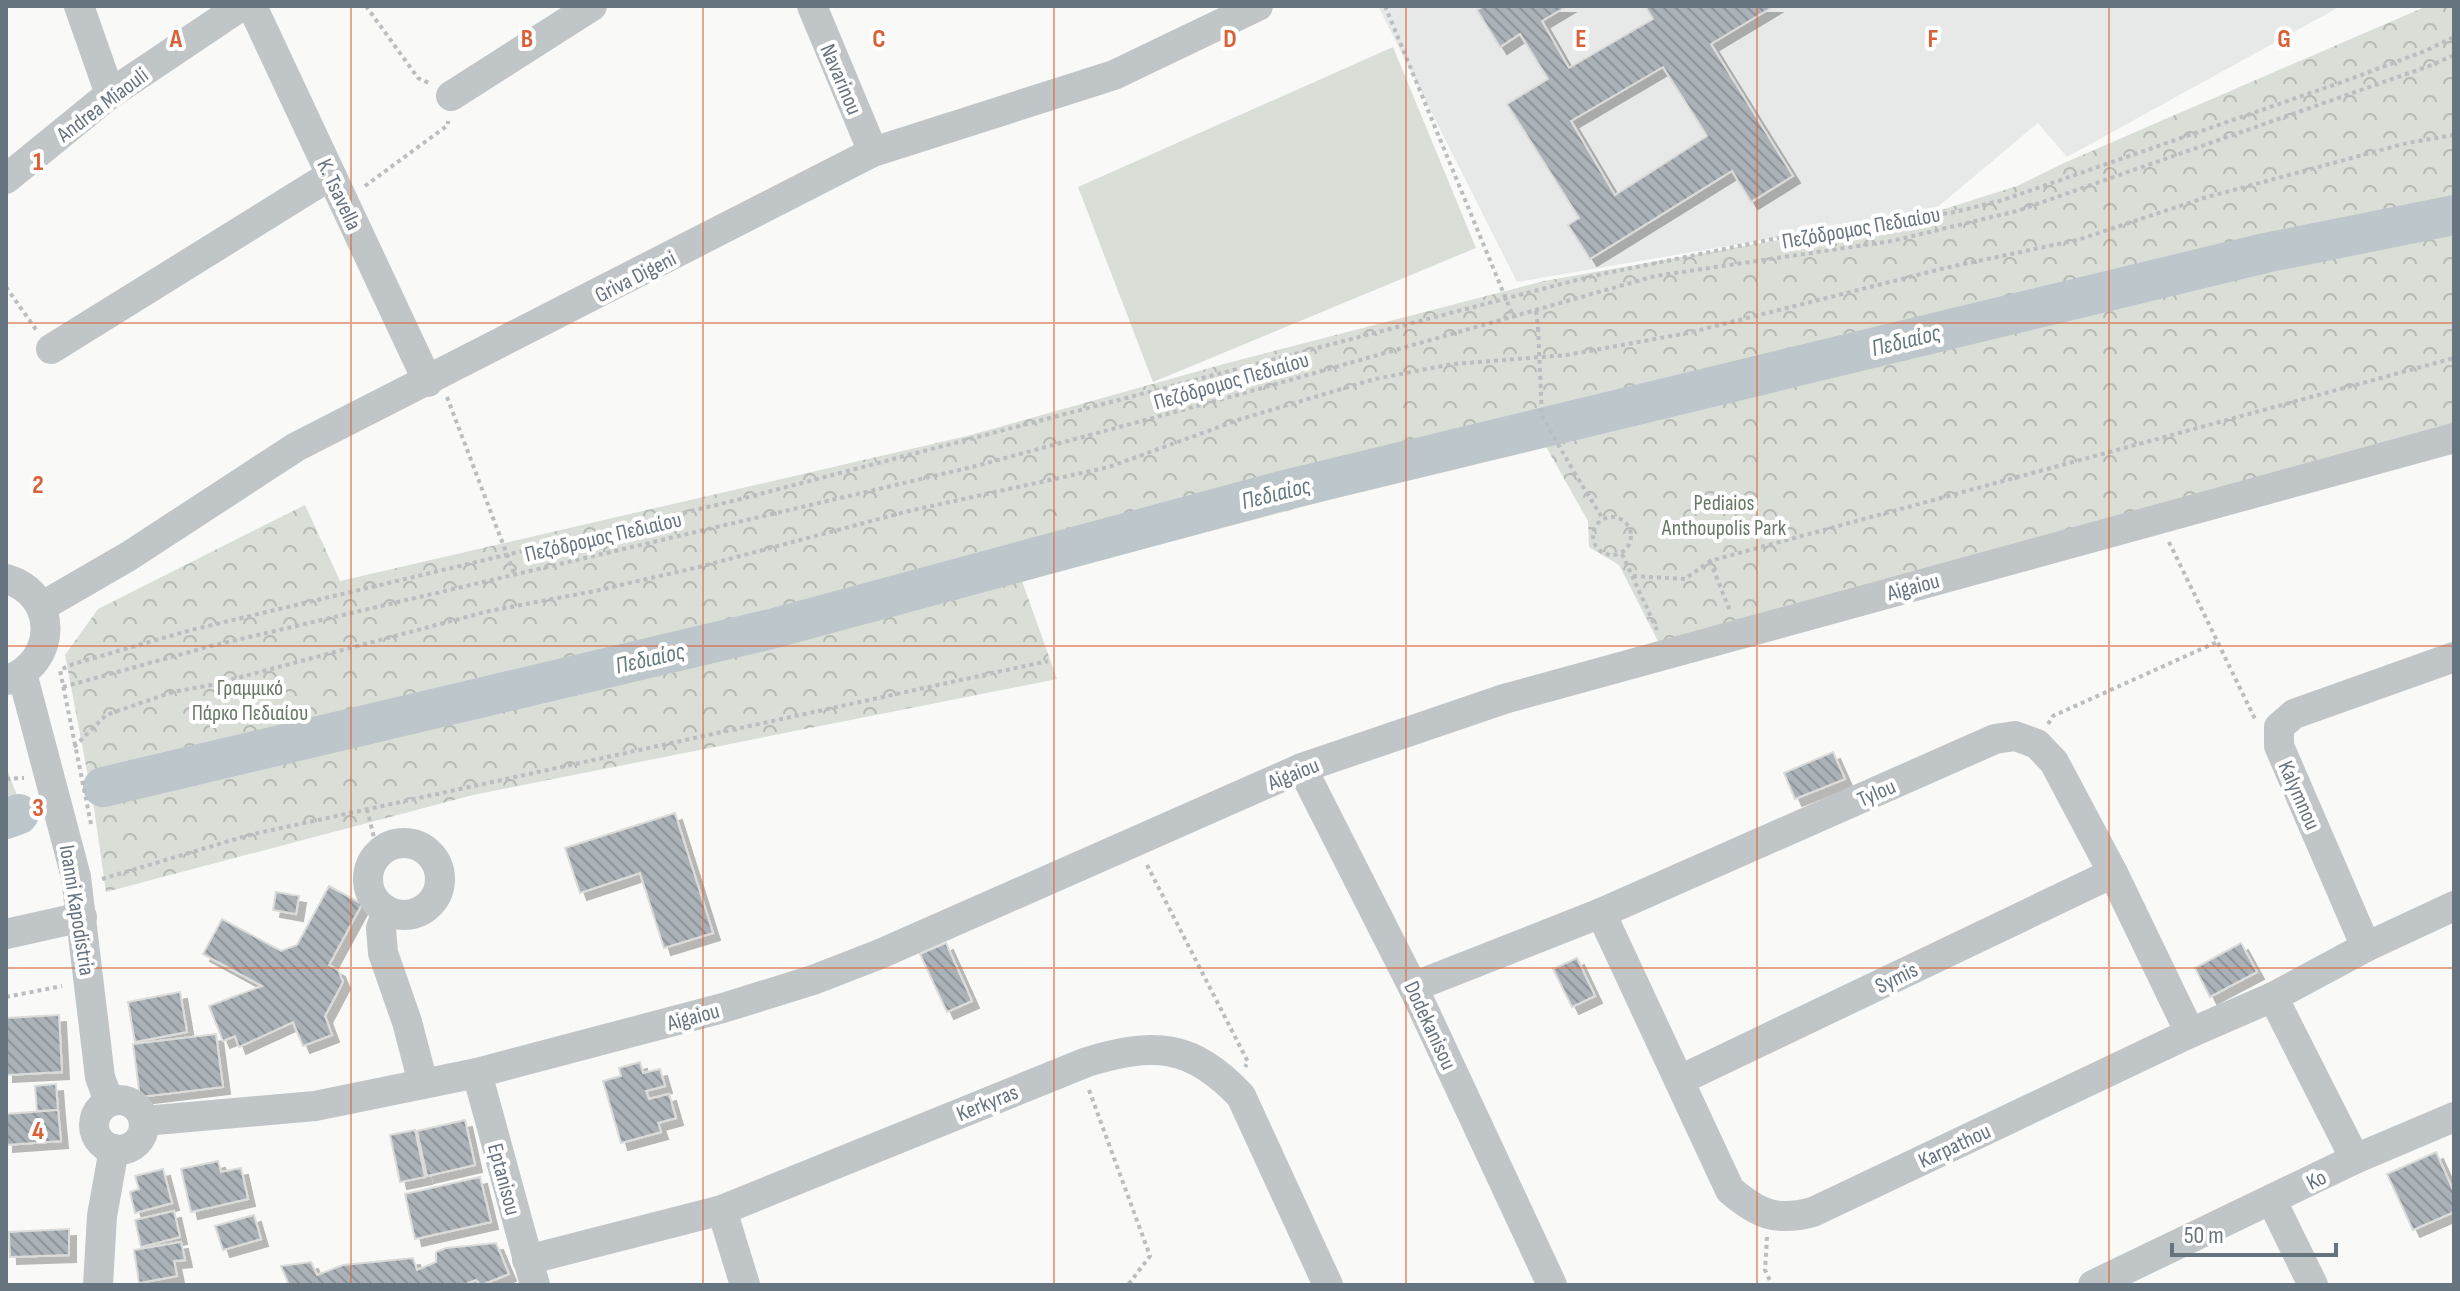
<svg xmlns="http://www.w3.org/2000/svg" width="2460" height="1291" viewBox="0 0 2460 1291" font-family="'Sofia Sans Condensed',sans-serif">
	<defs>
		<pattern id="forest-crowns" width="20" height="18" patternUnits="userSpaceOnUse" patternTransform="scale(2)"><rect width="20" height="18" fill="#d9ded6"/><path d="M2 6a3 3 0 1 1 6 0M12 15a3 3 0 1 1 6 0" fill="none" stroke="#b4b9b3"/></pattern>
		<pattern id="building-back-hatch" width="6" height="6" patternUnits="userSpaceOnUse" patternTransform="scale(2)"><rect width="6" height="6" fill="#aab2b7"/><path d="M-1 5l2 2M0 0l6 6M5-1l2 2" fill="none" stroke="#8e959a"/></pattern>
		<filter id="shadow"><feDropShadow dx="7" dy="7" stdDeviation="0" flood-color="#0004"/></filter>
	</defs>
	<rect width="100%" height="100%" fill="#f9f9f7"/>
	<!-- built -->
	<polygon fill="#e7e8e8" points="1378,6 2341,6 2067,157 2038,123 1933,211 1517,282"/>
	<!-- forest -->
	<g fill="url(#forest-crowns)">
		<polygon points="2427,6 2454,6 2454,429 1663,651 1619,565 1589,547 1588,521 1544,443 1022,581 1057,679 473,795 106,892 94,808 65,655 98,609 305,505 340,581 967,436 1224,364 1544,281 1932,213 2017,186 2064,163"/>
		<polygon points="6,767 31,831 6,839"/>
	</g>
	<!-- garden -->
	<polygon fill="#d9ded6" points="1393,47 1476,248 1153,382 1078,187"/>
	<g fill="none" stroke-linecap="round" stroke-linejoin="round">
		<!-- river -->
		<g stroke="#bdc6cb" stroke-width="40">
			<polyline points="103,787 771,629 1281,491 2265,253 2454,215"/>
			<polyline points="6,819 19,814"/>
		</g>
	</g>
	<!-- building -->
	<g fill="url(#building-back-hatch)" stroke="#dbdbd9" stroke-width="2" fill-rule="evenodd" filter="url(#shadow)">
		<path d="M 1484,6 L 1567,6 L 1542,21 L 1569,68 L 1653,19 L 1645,6 L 1774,6 L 1711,44 L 1793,176 L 1751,202 L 1732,171 L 1590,259 L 1568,225 L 1579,218 L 1507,104 L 1548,79 L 1520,34 L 1500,47 L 1477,10 ZM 1663,67 L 1707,136 L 1615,195 L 1571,121 Z"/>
		<polygon points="1833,752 1845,779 1795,799 1784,773"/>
		<polygon points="675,813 713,933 664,948 640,873 580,893 565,848"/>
		<polygon points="329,886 362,904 329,965 338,970 343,982 325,1016 332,1035 303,1046 293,1022 239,1047 235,1036 223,1041 209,1006 262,986 203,954 222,919 281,951 297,945"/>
		<polygon points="276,892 299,896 296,914 273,910"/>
		<polygon points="946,943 972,1001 947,1012 920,954"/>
		<polygon points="2241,943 2257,972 2210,997 2195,968"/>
		<polygon points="1577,958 1595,996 1572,1007 1553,969"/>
		<polygon points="180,992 187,1032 135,1042 128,1002"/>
		<polygon points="59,1015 62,1072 6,1075 6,1018"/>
		<polygon points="216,1034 223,1087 140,1097 133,1044"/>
		<polygon points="640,1062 643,1073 660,1069 665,1086 646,1091 649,1099 669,1094 676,1118 658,1123 661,1132 621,1143 603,1081 621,1076 619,1068"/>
		<polygon points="56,1084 58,1110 37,1111 35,1086"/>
		<polygon points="58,1110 61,1141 6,1145 6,1114"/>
		<polygon points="465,1120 475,1165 427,1176 417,1131"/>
		<polygon points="415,1130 425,1177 400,1182 390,1135"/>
		<polygon points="2436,1152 2454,1192 2454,1212 2413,1230 2387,1174"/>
		<polygon points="218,1161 221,1172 241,1168 248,1199 191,1212 181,1169"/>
		<polygon points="163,1169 172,1203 135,1213 130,1192 139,1189 135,1176"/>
		<polygon points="480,1177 491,1222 415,1239 405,1194"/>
		<polygon points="174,1211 180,1237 141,1247 135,1220"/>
		<polygon points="254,1215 261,1239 223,1250 215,1226"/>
		<polygon points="69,1229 69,1255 10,1257 9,1232"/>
		<polygon points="181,1242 185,1260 174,1261 177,1276 139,1283 134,1250"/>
		<polygon points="496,1243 509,1274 481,1285 476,1280 463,1285 289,1285 281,1266 311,1262 317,1275 343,1265 413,1258 417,1270 436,1262 436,1252 446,1248"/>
	</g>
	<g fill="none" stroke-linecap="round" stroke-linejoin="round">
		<!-- path -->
		<g stroke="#bbbec0" stroke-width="4" stroke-dasharray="4 4" stroke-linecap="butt">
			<polyline points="366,6 418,78 431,84"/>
			<polyline points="1385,6 1513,316"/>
			<polyline points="365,186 448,125 448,121"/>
			<polyline points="6,287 37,331"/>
			<polyline points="1536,311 1538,328"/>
			<polyline points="447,397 514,573"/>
			<polyline points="1574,472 1603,519"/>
			<circle cx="1612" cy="536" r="19"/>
			<polyline points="2169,542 2256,721"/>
			<polyline points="1622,554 1657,630"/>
			<polyline points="1710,561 1730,611"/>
			<polyline points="1633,576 1685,579 1710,561 2454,358"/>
			<polyline points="63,687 211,646 972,467 1241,394 1655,276 1892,241 2017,211 2432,65 2454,55"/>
			<polyline points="2048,724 2053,716 2217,642"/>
			<polyline points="74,747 106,715 173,692 211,685 489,611 595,591 699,567 909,511 1109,467 1241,419 1375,379 1453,364 1567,355 1688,333 1945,268 2077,240 2204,198 2407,143 2454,135"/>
			<polyline points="6,779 24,778"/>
			<polyline points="367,809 378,854"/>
			<polyline points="91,824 60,670 73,664 191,630 737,500 1588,277 1778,238 1955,212 2003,200 2345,81 2425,51 2454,37"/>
			<polyline points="1147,865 1248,1062 1245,1067"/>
			<polyline points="102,879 249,835 1048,661"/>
			<polyline points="6,997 62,986"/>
			<polyline points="1089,1090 1150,1256 1128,1285"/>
			<polyline points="1767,1237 1765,1270 1772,1285"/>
		</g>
		<!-- minor -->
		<g stroke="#c0c5c8" stroke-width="30">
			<polyline points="79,6 110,94"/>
			<polyline points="252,6 428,382"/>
			<polyline points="812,6 873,152"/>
			<polyline points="451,96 592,6"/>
			<polyline points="6,179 110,94 241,6"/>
			<polyline points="51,349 331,175"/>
			<path d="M 6,579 C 59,594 58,663 7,680"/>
			<polyline points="41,607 129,556 296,447 873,152 1114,75 1258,6"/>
			<polyline points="22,673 76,877 100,1077 109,1102"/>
			<polyline points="1302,768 1413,987 1552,1285"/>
			<circle cx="404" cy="879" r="36"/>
			<polyline points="387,911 381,928 383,953 407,1022 423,1083"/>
			<path d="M 1601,913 L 1730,1190 C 1758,1214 1776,1222 1813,1212 L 2190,1033 L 2273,997 L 2366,947 L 2454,906"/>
			<polyline points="6,934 82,917"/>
			<polyline points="2366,947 2279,746 2279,727 2294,714 2454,657"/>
			<polyline points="1413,987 1601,913 1995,739 2015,736 2037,744 2054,762 2113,873 2190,1033"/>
			<polyline points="2273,997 2355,1159"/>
			<polyline points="477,1073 535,1285"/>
			<polyline points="1680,1080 2113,873"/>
			<circle cx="119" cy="1125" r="25"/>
			<polyline points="144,1121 315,1106 477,1073 723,1008 813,980 880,954 1302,768 1504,699 2454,438"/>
			<polyline points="2272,1201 2313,1285"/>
			<polyline points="722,1210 745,1285"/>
			<path d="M 527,1260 L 722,1210 L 1087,1062 C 1154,1042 1191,1043 1241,1096 L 1328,1285"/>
			<polyline points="98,1285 102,1216 114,1149"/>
			<polyline points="2093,1285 2355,1159 2454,1117"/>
		</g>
		<!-- path-bridge -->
		<polyline stroke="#bbbec0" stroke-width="4" stroke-dasharray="4 4" stroke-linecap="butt" points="1538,328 1542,416 1574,472"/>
	</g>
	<!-- grid -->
	<path fill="none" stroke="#d96037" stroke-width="2" stroke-opacity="0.55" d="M 351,6 L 351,1285M 703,6 L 703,1285M 1054,6 L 1054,1285M 1406,6 L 1406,1285M 1757,6 L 1757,1285M 2109,6 L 2109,1285M 6,323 L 2454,323M 6,646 L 2454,646M 6,968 L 2454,968"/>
	<g text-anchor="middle" stroke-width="8" stroke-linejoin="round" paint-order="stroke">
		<!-- street labels -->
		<g font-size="22" fill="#667480" stroke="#fff">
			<text transform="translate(842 79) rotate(67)" y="8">Navarinou</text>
			<text transform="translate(102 104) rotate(-37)" y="8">Andrea Miaouli</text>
			<text transform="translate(340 194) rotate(65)" y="8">K. Tsavella</text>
			<text transform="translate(1861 227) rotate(-10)" y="8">Πεζόδρομος Πεδιαίου</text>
			<text transform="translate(635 276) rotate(-27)" y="8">Griva Digeni</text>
			<text transform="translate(1231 380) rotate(-16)" y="8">Πεζόδρομος Πεδιαίου</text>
			<text transform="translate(603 536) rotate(-13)" y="8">Πεζόδρομος Πεδιαίου</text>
			<text transform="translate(1913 586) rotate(-15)" y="8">Aigaiou</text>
			<text transform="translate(1293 773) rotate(-22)" y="8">Aigaiou</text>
			<text transform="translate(1876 792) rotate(-24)" y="8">Tylou</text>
			<text transform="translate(2300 795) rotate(66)" y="8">Kalymnou</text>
			<text transform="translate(78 910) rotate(81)" y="8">Ioanni Kapodistria</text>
			<text transform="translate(1896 977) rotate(-26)" y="8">Symis</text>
			<text transform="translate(693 1016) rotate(-15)" y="8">Aigaiou</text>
			<text transform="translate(1431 1025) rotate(65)" y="8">Dodekanisou</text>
			<text transform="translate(987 1102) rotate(-22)" y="8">Kerkyras</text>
			<text transform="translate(1954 1145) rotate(-25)" y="8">Karpathou</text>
			<text transform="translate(505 1179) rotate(75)" y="8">Eptanisou</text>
			<text transform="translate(2316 1179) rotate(-27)" y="8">Ko</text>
		</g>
		<!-- park labels -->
		<g font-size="22" fill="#677965" stroke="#fff">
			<text x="1724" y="510">Pediaios<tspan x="1724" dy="25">Anthoupolis Park</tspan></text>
			<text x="250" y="695">Γραμμικό<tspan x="250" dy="25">Πάρκο Πεδιαίου</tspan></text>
		</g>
		<!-- water labels -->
		<g font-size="24" font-style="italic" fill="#667981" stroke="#fff">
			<text transform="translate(1906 340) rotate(-14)" y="8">Πεδιαίος</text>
			<text transform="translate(1276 493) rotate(-14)" y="8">Πεδιαίος</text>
			<text transform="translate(650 658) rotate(-13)" y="8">Πεδιαίος</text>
		</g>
	</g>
	<g font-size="26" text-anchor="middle" font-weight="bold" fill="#d96037" stroke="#fff" stroke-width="8" stroke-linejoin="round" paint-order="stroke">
		<text x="176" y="47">A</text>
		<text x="527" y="47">B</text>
		<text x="879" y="47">C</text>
		<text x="1230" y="47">D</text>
		<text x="1581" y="47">E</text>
		<text x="1933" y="47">F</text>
		<text x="2284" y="47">G</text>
		<text x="38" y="170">1</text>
		<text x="38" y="493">2</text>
		<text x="38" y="816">3</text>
		<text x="38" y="1139">4</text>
	</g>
	<!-- border -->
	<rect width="2460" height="1291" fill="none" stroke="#667480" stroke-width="16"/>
	<!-- scale -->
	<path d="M2172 1243v12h164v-12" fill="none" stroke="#667480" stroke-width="4"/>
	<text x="2184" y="1243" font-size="24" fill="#667480" stroke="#ffffff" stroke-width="6" paint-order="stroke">50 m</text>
</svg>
